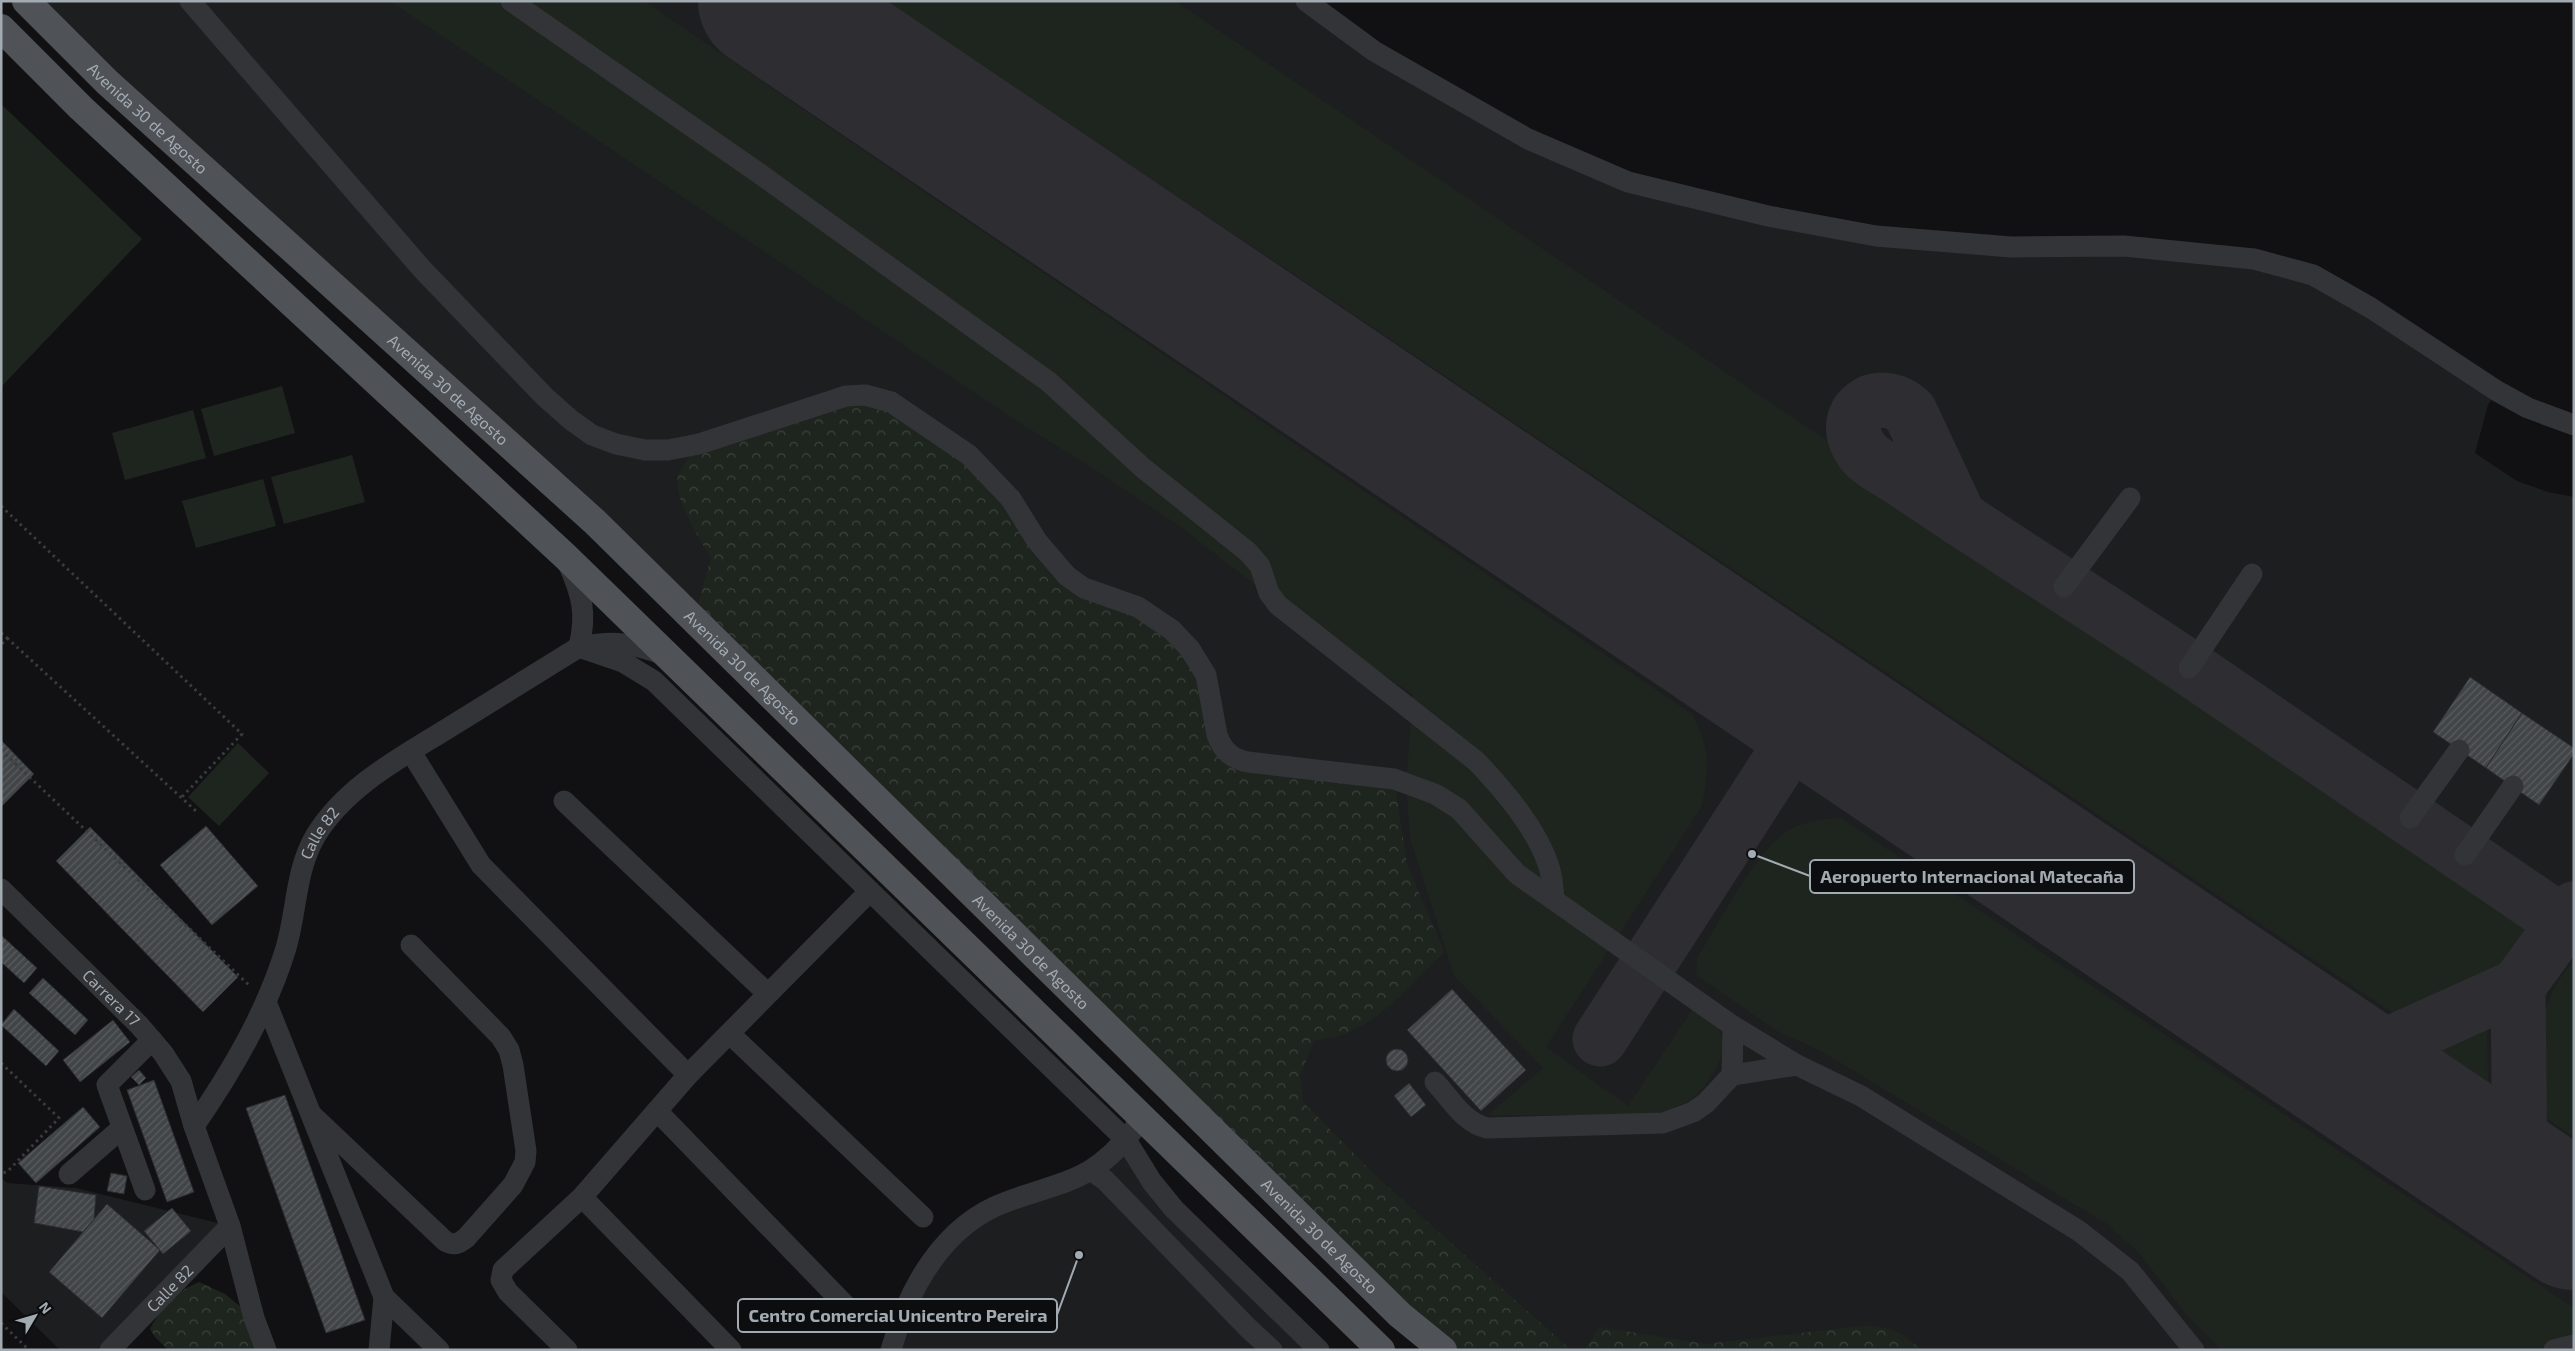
<svg xmlns="http://www.w3.org/2000/svg" width="2575" height="1351" viewBox="0 0 2575 1351" font-family="'Exo 2',sans-serif">
	<defs>
		<pattern id="forest-crowns" width="20" height="18" patternUnits="userSpaceOnUse" patternTransform="scale(1.25)"><rect width="20" height="18" fill="#1e251e"/><path d="M2 6a3 3 0 1 1 6 0M12 15a3 3 0 1 1 6 0" fill="none" stroke="#3c423c"/></pattern>
		<pattern id="building-hatch" width="6" height="6" patternUnits="userSpaceOnUse" patternTransform="scale(1.25)"><rect width="6" height="6" fill="#424548"/><path d="M-1 1l2-2M0 6l6-6M5 7l2-2" fill="none" stroke="#5a5d60"/></pattern>
	</defs>
	<rect width="100%" height="100%" fill="#111113"/>
	<!-- built -->
	<g fill="#1d1e20">
		<polygon points="26,1 1306,1 1528,139 1768,216 2285,266 2497,391 2488,405 2475,453 2517,481 2548,492 2574,497 2574,1350 1443,1350 693,621"/>
		<polygon points="1126,1140 1135,1156 1319,1350 891,1350 899,1324 965,1225 1069,1182"/>
		<polygon points="1,1178 7,1183 76,1188 230,1226 110,1350 60,1350 1,1292"/>
	</g>
	<!-- green -->
	<g fill="#1e251e">
		<path d="M 390,1 L 644,1 L 1692,714 C 1711,750 1709,767 1702,806 L 1546,1047 L 1628,1106 L 1696,1004 C 1718,1025 1732,1037 1716,1068 C 1706,1086 1696,1098 1677,1107 C 1651,1119 1619,1115 1591,1115 C 1557,1115 1523,1115 1488,1115 L 1543,1068 L 1454,976 L 1410,838 L 1406,784 L 1413,695 L 1254,584 L 1178,525 L 1088,465 L 1023,425 Z"/>
		<path d="M 887,1 L 1175,1 L 2529,914 L 2532,924 C 2501,984 2462,1004 2396,1015 Z"/>
		<polygon points="1,104 142,239 1,387"/>
		<polygon points="282,386 295,433 214,456 201,409"/>
		<polygon points="193,410 206,458 125,480 112,433"/>
		<polygon points="352,455 365,502 284,524 271,477"/>
		<polygon points="263,479 276,526 196,548 182,501"/>
		<polygon points="238,743 269,773 219,826 188,797"/>
		<path d="M 1841,818 L 2574,1308 L 2574,1350 L 2221,1350 L 2186,1314 L 2139,1253 L 2107,1224 L 1821,1051 L 1777,1031 L 1696,975 L 1697,958 C 1718,925 1757,848 1789,830 C 1806,821 1823,819 1841,818 Z"/>
		<path d="M 2574,961 L 2574,1137 L 2542,1115 C 2536,1063 2534,1001 2574,961 Z"/>
		<polygon points="2487,1019 2488,1083 2432,1045"/>
	</g>
	<!-- forest -->
	<g fill="url(#forest-crowns)">
		<path d="M 865,395 L 969,455 L 1053,562 L 1190,649 L 1228,753 L 1394,779 L 1407,864 L 1444,952 C 1416,980 1388,1014 1351,1031 C 1340,1037 1326,1038 1314,1041 L 1300,1076 L 1303,1102 L 1377,1177 L 1571,1350 L 1443,1350 L 693,621 L 711,558 C 700,539 670,495 679,473 C 684,463 692,453 699,444 Z"/>
		<path d="M 199,1282 L 225,1294 L 254,1318 L 266,1350 L 168,1350 L 155,1337 L 150,1329 C 164,1303 172,1294 199,1282 Z"/>
		<path d="M 1863,1326 C 1892,1326 1900,1332 1922,1350 L 1584,1350 L 1600,1327 L 1705,1344 Z"/>
	</g>
	<g fill="none" stroke-linecap="round" stroke-linejoin="round">
		<!-- taxiway -->
		<g stroke="#2e2e32" stroke-width="55">
			<path d="M 1960,519 L 1910,412 C 1878,382 1835,414 1862,451 C 1870,462 1889,471 1901,479 C 1997,544 2095,605 2191,669 C 2319,755 2446,844 2574,930"/>
			<polyline points="2518,986 2520,1185"/>
			<polyline points="1600,1039 1814,708"/>
			<polyline points="2343,1065 2518,986 2574,909"/>
		</g>
		<!-- runway -->
		<polyline stroke="#2e2e32" stroke-width="136" points="766,1 2574,1222"/>
	</g>
	<!-- building -->
	<g fill="url(#building-hatch)" stroke="#2b2c2f">
		<polygon points="2470,677 2522,713 2486,768 2433,732"/>
		<polygon points="2522,713 2574,748 2574,754 2539,805 2486,768"/>
		<polygon points="1,740 34,774 1,807"/>
		<polygon points="206,826 258,886 212,925 160,865"/>
		<polygon points="90,827 238,977 203,1012 56,861"/>
		<polygon points="1,935 37,968 24,983 1,962"/>
		<polygon points="43,978 88,1020 75,1035 29,993"/>
		<polygon points="1452,989 1526,1070 1481,1111 1407,1030"/>
		<polygon points="14,1009 59,1051 46,1066 1,1025"/>
		<polygon points="113,1020 130,1042 80,1082 63,1060"/>
		<circle cx="1397" cy="1060" r="11"/>
		<polygon points="139,1070 146,1078 139,1085 131,1077"/>
		<polygon points="154,1080 194,1192 167,1202 127,1090"/>
		<polygon points="1409,1083 1426,1105 1411,1117 1394,1096"/>
		<polygon points="285,1095 365,1320 326,1333 246,1108"/>
		<polygon points="83,1107 100,1127 36,1183 18,1163"/>
		<polygon points="111,1173 127,1176 124,1194 107,1191"/>
		<polygon points="39,1186 96,1195 94,1219 83,1232 34,1223"/>
		<polygon points="107,1204 160,1250 102,1318 49,1272"/>
		<polygon points="172,1208 191,1231 163,1254 144,1231"/>
	</g>
	<g fill="none" stroke-linecap="round" stroke-linejoin="round">
		<!-- path -->
		<g stroke="#393b3e" stroke-width="3" stroke-dasharray="2.5 4" stroke-linecap="butt">
			<polyline points="1,506 242,734 181,798"/>
			<polyline points="1,633 7,638 1,645"/>
			<polyline points="7,638 197,812"/>
			<polyline points="1,750 251,987"/>
			<polyline points="1,1063 59,1118 7,1172 1,1173"/>
			<polyline points="1,1323 29,1350"/>
		</g>
		<!-- minor -->
		<g stroke="#333437" stroke-width="21">
			<path d="M 190,1 L 422,269 L 545,397 L 571,420 L 592,435 L 616,444 L 645,450 L 668,450 L 699,444 L 846,396 L 865,395 L 891,402 L 969,455 L 1011,499 L 1037,541 L 1067,576 L 1084,588 L 1138,607 L 1172,630 L 1190,649 L 1206,675 L 1217,735 C 1223,751 1232,759 1248,762 L 1394,779 L 1435,794 L 1459,809 L 1517,874 L 1554,900"/>
			<path d="M 511,1 L 760,174 L 1049,382 L 1143,468 L 1248,552 L 1260,566 L 1269,593 L 1278,605 L 1476,761 C 1502,788 1534,826 1547,861 C 1552,873 1553,887 1554,900 L 1733,1026 L 1797,1065"/>
			<polyline points="1306,1 1374,51 1528,139 1628,182 1768,216 1876,236 2011,247 2124,246 2254,259 2313,275 2371,308 2497,391 2528,408 2574,425"/>
			<path d="M 568,563 C 582,595 587,613 579,647"/>
			<polyline points="2064,587 2130,498"/>
			<polyline points="579,647 623,662 654,681 1126,1140 1152,1182 1174,1209 1319,1350"/>
			<polyline points="2189,668 2252,574"/>
			<polyline points="411,752 481,865 688,1075"/>
			<polyline points="564,801 767,993"/>
			<polyline points="2410,818 2459,750"/>
			<polyline points="2465,855 2513,786"/>
			<path id="s1" d="M 1,889 L 139,1025 L 163,1053 L 181,1081 L 194,1126 L 230,1226 L 254,1318 L 266,1350"/>
			<polyline points="266,1002 384,1297 439,1350"/>
			<polyline points="730,1034 923,1217"/>
			<polyline points="1732,1075 1797,1065 1861,1096 2079,1231 2130,1271 2194,1350"/>
			<path d="M 1435,1082 C 1450,1098 1464,1123 1487,1128 L 1663,1123 L 1693,1112 L 1706,1103 L 1732,1075 L 1733,1026"/>
			<polyline points="658,1112 849,1309"/>
			<path d="M 312,1115 L 445,1241 C 454,1246 458,1244 466,1238 L 513,1185 L 525,1162 L 526,1151 L 513,1065 L 509,1050 L 501,1037 L 411,945"/>
			<path id="s2" d="M 194,1126 C 232,1071 266,1013 286,948 C 297,911 295,870 316,835 C 347,785 402,757 450,727 C 493,700 536,674 579,647 C 616,640 629,643 665,655"/>
			<polyline points="1092,1171 1105,1180 1247,1327 1272,1350"/>
			<polyline points="69,1174 122,1128"/>
			<polyline points="145,1190 107,1085 152,1040"/>
			<polyline points="582,1197 731,1350"/>
			<path id="s3" d="M 110,1350 L 230,1226"/>
			<polyline points="379,1350 384,1297"/>
			<polyline points="567,1350 508,1292 501,1280 503,1270 582,1197 688,1075 870,891"/>
			<path d="M 891,1350 C 908,1289 943,1225 1006,1202 C 1065,1180 1092,1183 1134,1129"/>
			<polyline points="2554,1350 2574,1345"/>
		</g>
		<!-- major -->
		<g stroke="#4f5256" stroke-width="28">
			<path id="s4" d="M 26,1 L 107,82 L 595,522 L 1400,1315 L 1443,1350"/>
			<polyline points="1,28 81,108 565,556 1381,1350"/>
		</g>
	</g>
	<g text-anchor="middle" stroke-width="4" stroke-linejoin="round" paint-order="stroke">
		<!-- street labels -->
		<g font-size="16" fill="#a3abb2" stroke="#0c0d0e">
			<text dy="6" stroke="none"><textPath href="#s4" startOffset="169">Avenida 30 de Agosto</textPath></text>
			<text dy="6" stroke="none"><textPath href="#s4" startOffset="574">Avenida 30 de Agosto</textPath></text>
			<text dy="6" stroke="none"><textPath href="#s4" startOffset="979">Avenida 30 de Agosto</textPath></text>
			<text dy="6" stroke="none"><textPath href="#s2" startOffset="322">Calle 82</textPath></text>
			<text dy="6" stroke="none"><textPath href="#s4" startOffset="1384">Avenida 30 de Agosto</textPath></text>
			<text dy="6" stroke="none"><textPath href="#s1" startOffset="155">Carrera 17</textPath></text>
			<text dy="6" stroke="none"><textPath href="#s4" startOffset="1789">Avenida 30 de Agosto</textPath></text>
			<text dy="6" stroke="none"><textPath href="#s3" startOffset="86">Calle 82</textPath></text>
		</g>
	</g>
	<!-- callouts -->
	<path fill="none" stroke="#a3abb2" stroke-width="2" d="M1752 854L1810 876M1079 1255L1057 1315"/>
	<g fill="#a3abb2" stroke="#0c0d0e" stroke-width="2">
		<circle cx="1752" cy="854" r="5"/>
		<circle cx="1079" cy="1255" r="5"/>
	</g>
	<g fill="#0c0d0e" stroke="#a3abb2" stroke-width="2">
		<rect x="1810" y="860" width="324" height="33" rx="5"/>
		<rect x="738" y="1299" width="319" height="33" rx="5"/>
	</g>
	<g font-size="18" text-anchor="middle" font-weight="bold" fill="#a3abb2">
		<text x="1972" y="883">Aeropuerto Internacional Matecaña</text>
		<text x="898" y="1322">Centro Comercial Unicentro Pereira</text>
	</g>
	<!-- border -->
	<rect width="2575" height="1351" fill="none" stroke="#a3abb2" stroke-width="5"/>
	<!-- north arrow -->
	<g transform="translate(35 1316) rotate(52)" stroke="#0c0d0e" stroke-width="4" paint-order="stroke">
	<path d="M0-4L9 19L0 12L-9 19Z" fill="#a3abb2"/>
	<text y="-8" font-size="14" font-weight="bold" text-anchor="middle" fill="#a3abb2">N</text>
	</g>
</svg>
